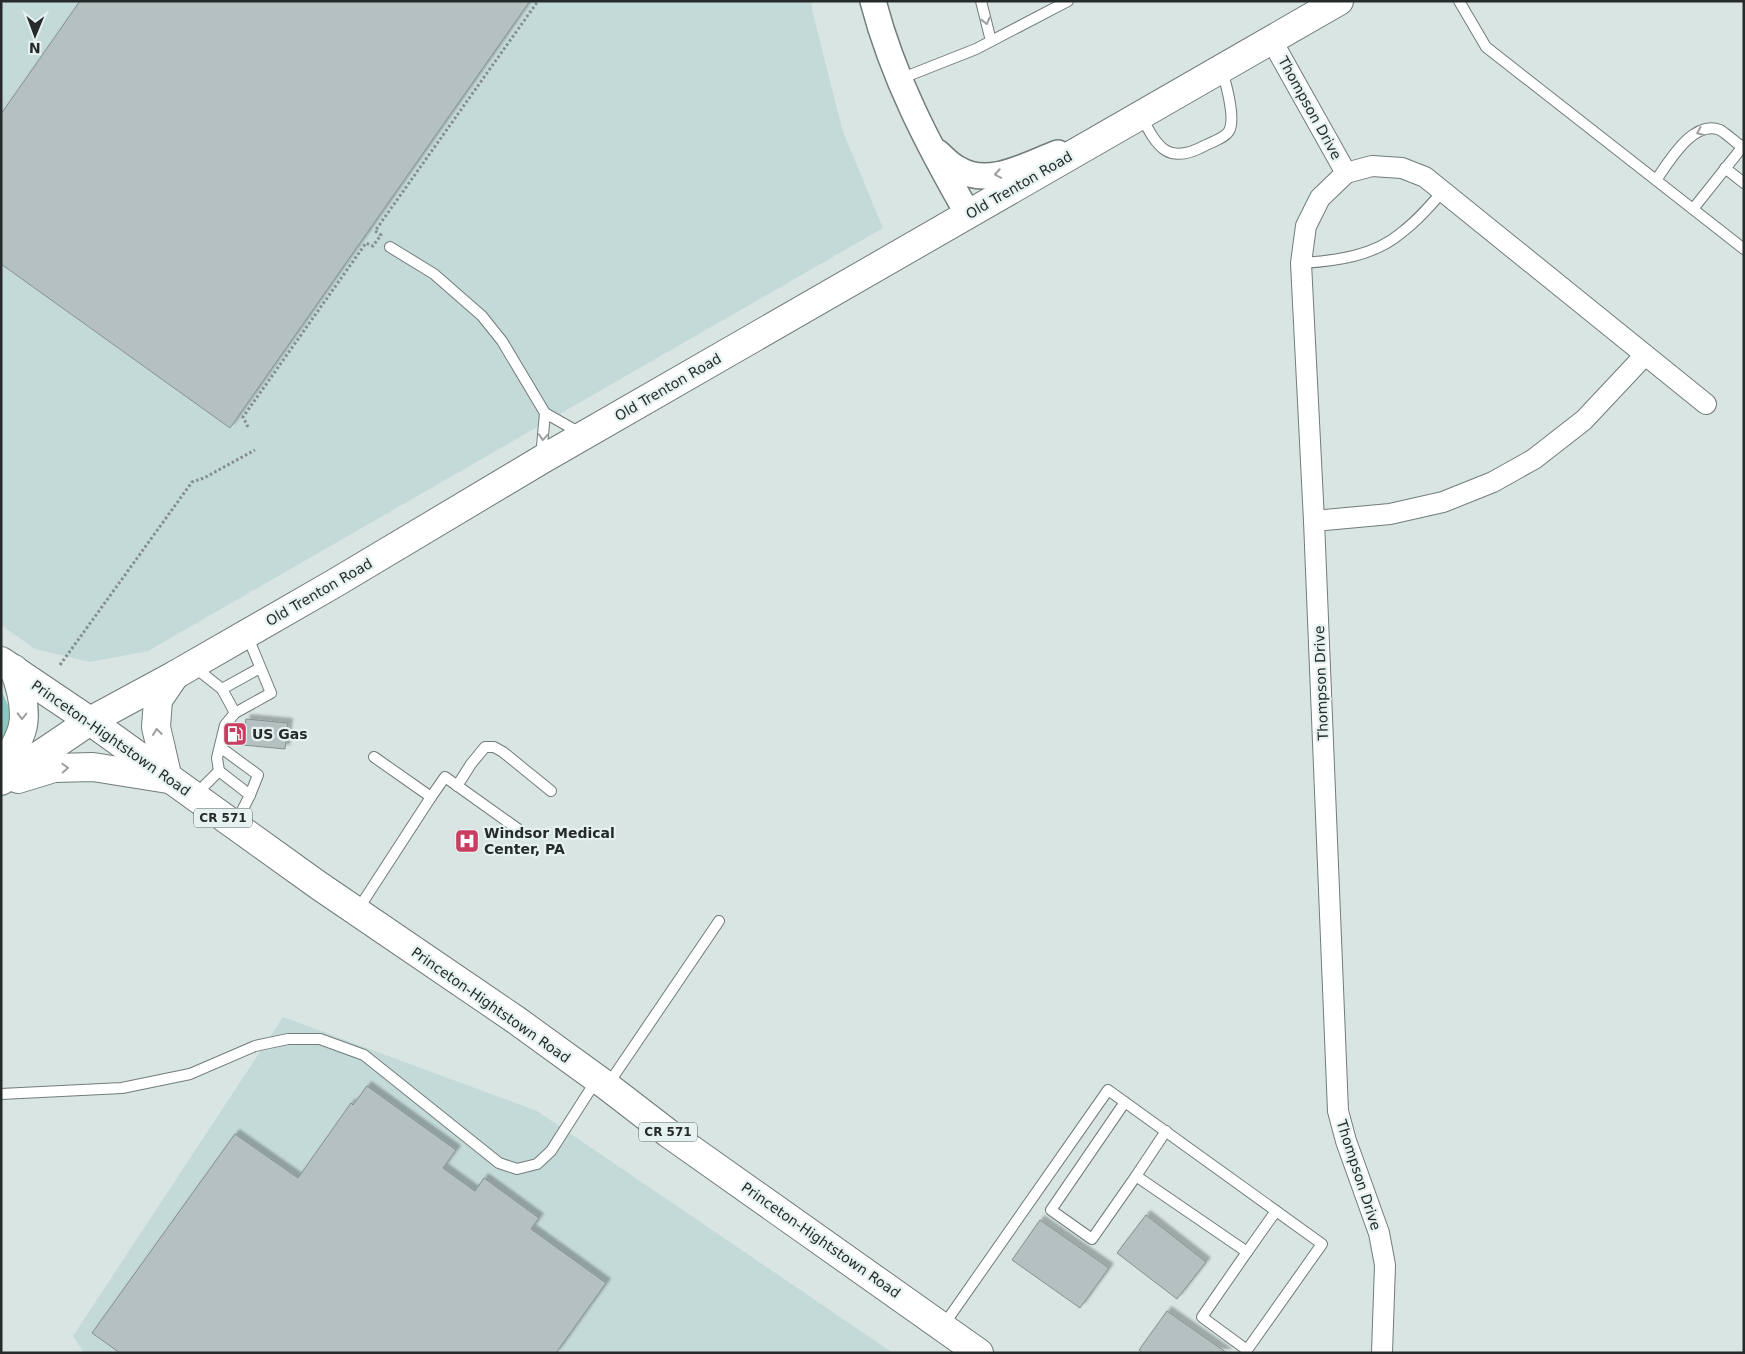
<svg xmlns="http://www.w3.org/2000/svg" width="1745" height="1354" viewBox="0 0 1745 1354" font-family="'DejaVu Sans',sans-serif">
	<defs>
		<filter id="shadow"><feDropShadow dx="4.5" dy="-4.5" stdDeviation="1" flood-color="#0004"/></filter>
	</defs>
	<rect width="100%" height="100%" fill="#d8e5e3"/>
	<!-- built -->
	<g fill="#c4dad8">
		<polygon points="1,1 812,1 812,10 843,132 883,228 148,651 90,662 35,649 1,625"/>
		<polygon points="283,1017 537,1111 893,1353 84,1353 73,1336"/>
	</g>
	<!-- green -->
	<polygon fill="#8bc8c3" points="1,690 12,714 3,746 1,747"/>
	<!-- building -->
	<g fill="#b5c1c0" stroke="#859190" filter="url(#shadow)">
		<polygon points="80,1 530,1 230,428 1,264 1,114"/>
		<polygon points="246,719 288,723 285,749 243,745"/>
		<polygon points="367,1086 456,1150 443,1168 475,1191 484,1178 539,1218 531,1229 606,1283 556,1353 120,1353 92,1333 235,1134 298,1178 351,1103 353,1105"/>
		<polygon points="1146,1215 1206,1262 1177,1299 1117,1253"/>
		<polygon points="1040,1220 1109,1268 1080,1308 1012,1260"/>
		<polygon points="1167,1311 1227,1353 1143,1353 1139,1350"/>
	</g>
	<g fill="none" stroke-linecap="round" stroke-linejoin="round">
		<defs>
			<g id="service">
				<polyline points="981,1 991,41"/>
				<polyline points="1459,1 1486,47 1744,249"/>
				<polyline points="900,79 976,49 1068,1"/>
				<path d="M 1141,116 C 1158,148 1168,166 1206,145 C 1212,142 1225,138 1229,131 C 1236,119 1226,84 1222,70"/>
				<polyline points="1725,168 1744,183"/>
				<path d="M 1656,180 C 1669,162 1693,119 1720,130 C 1727,134 1735,142 1742,147"/>
				<polyline points="1693,209 1744,145"/>
				<polyline points="390,247 434,274 482,316 502,341 545,413 582,434"/>
				<path d="M 1301,263 C 1336,261 1374,256 1401,233 C 1417,221 1430,206 1443,191"/>
				<polyline points="541,457 545,413"/>
				<polyline points="193,666 222,689 260,668"/>
				<polyline points="222,689 235,713"/>
				<polyline points="220,747 258,775 250,795"/>
				<polyline points="457,786 471,764 485,747 494,747 503,752 551,791"/>
				<polyline points="195,795 219,771"/>
				<polyline points="431,797 445,777 518,829"/>
				<polyline points="236,823 250,795 219,771 217,758 225,725 235,713 271,693 247,635"/>
				<polyline points="357,911 431,797 374,757"/>
				<polyline points="607,1086 719,921"/>
				<polyline points="1,1094 122,1088 190,1074 255,1046 288,1039 320,1039 364,1055 499,1163 517,1169 537,1164 551,1151 597,1079"/>
				<polyline points="1136,1176 1166,1131"/>
				<polyline points="1247,1252 1276,1211"/>
				<path d="M 943,1326 L 1108,1090 C 1180,1141 1250,1193 1322,1244 L 1247,1350 L 1202,1317 L 1247,1252 L 1136,1176 L 1092,1239 L 1051,1210 L 1125,1102"/>
			</g>
			<g id="minor">
				<polyline points="1272,41 1346,173 1320,198 1306,226 1301,263 1314,521 1338,1111 1346,1141 1379,1233 1385,1265 1382,1353"/>
				<polyline points="1346,173 1372,166 1402,168 1425,177 1706,404"/>
				<polyline points="1314,521 1390,514 1443,502 1493,482 1534,459 1584,420 1645,355"/>
			</g>
			<g id="tertiary">
				<path d="M 873,1 C 893,78 929,146 968,214"/>
				<path d="M 937,152 C 944,158 950,165 958,169 C 989,188 1028,164 1058,153"/>
			</g>
			<g id="secondary">
				<path d="M 1,769 C 7,758 16,747 20,735 C 29,715 21,688 14,669"/>
				<polyline points="18,779 54,768 93,767 168,779 156,727 158,700 175,675"/>
				<polyline points="1,781 90,721 175,675 335,583 541,460 1339,1"/>
			</g>
			<polyline id="primary" points="1,661 90,721 318,885 516,1020 607,1086 668,1133 979,1353"/>
		</defs>
		<!-- service casing -->
		<use href="#service" stroke="#717c7b" stroke-width="12"/>
		<!-- minor casing -->
		<use href="#minor" stroke="#717c7b" stroke-width="22"/>
		<!-- tertiary casing -->
		<use href="#tertiary" stroke="#717c7b" stroke-width="28"/>
		<!-- secondary casing -->
		<use href="#secondary" stroke="#717c7b" stroke-width="30"/>
		<!-- primary casing -->
		<use href="#primary" stroke="#717c7b" stroke-width="30"/>
		<!-- path -->
		<g stroke="#858e8d" stroke-width="3" stroke-dasharray="2.5 2.5" stroke-linecap="butt">
			<polyline points="248,427 243,417 366,243 373,246 381,235 375,231 538,1"/>
			<polyline points="60,665 192,482 204,478 255,450"/>
		</g>
		<!-- service -->
		<use href="#service" stroke="#fff" stroke-width="10"/>
		<!-- minor -->
		<use href="#minor" stroke="#fff" stroke-width="20"/>
		<!-- tertiary -->
		<use href="#tertiary" stroke="#fff" stroke-width="25"/>
		<!-- secondary -->
		<use href="#secondary" stroke="#fff" stroke-width="28"/>
		<!-- primary -->
		<use href="#primary" stroke="#fff" stroke-width="28"/>
	</g>
	<!-- one-way arrows -->
	<defs><path id="oneway-chevron" d="M-2-3.5L2.5 0L-2 3.5" fill="none" stroke-width="1.6" stroke-linecap="round" stroke-linejoin="round" transform="scale(1.25)"/></defs>
	<g stroke="#9d9f9f">
		<use href="#oneway-chevron" transform="translate(986 21) rotate(76)"/>
		<use href="#oneway-chevron" transform="translate(1700 132) rotate(156)"/>
		<use href="#oneway-chevron" transform="translate(998 174) rotate(170)"/>
		<use href="#oneway-chevron" transform="translate(543 437) rotate(94)"/>
		<use href="#oneway-chevron" transform="translate(22 716) rotate(91)"/>
		<use href="#oneway-chevron" transform="translate(157 732) rotate(-97)"/>
		<use href="#oneway-chevron" transform="translate(65 768) rotate(-3)"/>
	</g>
	<!-- icons -->
	<defs>
		<symbol id="fuel-square" viewBox="-11 -11 22 22"><rect x="-9" y="-9" width="18" height="18" rx="4" fill="#cb3c61" stroke="#e5f2f1"/><path d="M-5.5-6h7V0h2V4h1.3V-2.5L3-4.5l.8-.8L6-3V5H2.5V1h-1V6h-7ZM-4.2-4.7v3.2H.2V-4.7Z" fill="#fff"/></symbol>
		<symbol id="hospital-square" viewBox="-11 -11 22 22"><rect x="-9" y="-9" width="18" height="18" rx="4" fill="#cb3c61" stroke="#e5f2f1"/><path d="M-5-5h3v3.5h4V-5h3V5h-3V1.5h-4V5h-3Z" fill="#fff"/></symbol>
	</defs>
	<g fill-rule="evenodd">
		<use href="#fuel-square" x="221" y="720" width="28" height="28"/>
		<use href="#hospital-square" x="453" y="827" width="28" height="28"/>
	</g>
	<g text-anchor="middle" stroke-width="4.5" stroke-linejoin="round" paint-order="stroke">
		<!-- shield labels -->
		<g fill="#e5f2f1" stroke="#5f6666" stroke-width="1">
			<rect x="194" y="808.5" width="58" height="19" rx="4"/>
			<rect x="639" y="1122.5" width="58" height="19" rx="4"/>
		</g>
		<g font-size="12" font-weight="bold" fill="#262a2a">
			<text x="223" y="822">CR 571</text>
			<text x="668" y="1136">CR 571</text>
		</g>
		<!-- street labels -->
		<g font-size="14" fill="#262a2a" stroke="#e5f2f1">
			<text transform="translate(1310 108) rotate(61)" y="5">Thompson Drive</text>
			<text transform="translate(1019 185) rotate(-30)" y="5">Old Trenton Road</text>
			<text transform="translate(668 387) rotate(-30)" y="5">Old Trenton Road</text>
			<text transform="translate(319 592) rotate(-30)" y="5">Old Trenton Road</text>
			<text transform="translate(1321 683) rotate(-92)" y="5">Thompson Drive</text>
			<text transform="translate(111 738) rotate(35)" y="5">Princeton-Hightstown Road</text>
			<text transform="translate(491 1005) rotate(35)" y="5">Princeton-Hightstown Road</text>
			<text transform="translate(1359 1175) rotate(72)" y="5">Thompson Drive</text>
			<text transform="translate(821 1240) rotate(35)" y="5">Princeton-Hightstown Road</text>
		</g>
		<!-- poi labels -->
		<g font-size="14" font-weight="bold" fill="#262a2a" stroke="#e5f2f1" text-anchor="start">
			<text x="252" y="739">US Gas</text>
			<text x="484" y="838">Windsor Medical<tspan x="484" dy="16">Center, PA</tspan></text>
		</g>
	</g>
	<!-- border -->
	<rect width="1745" height="1354" fill="none" stroke="#262a2a" stroke-width="5"/>
	<!-- north arrow -->
	<g transform="translate(35 35) rotate(181)" stroke="#e5f2f1" stroke-width="4" paint-order="stroke">
	<path d="M0-4L9 19L0 12L-9 19Z" fill="#262a2a"/>
	<text y="-8" font-size="14" font-weight="bold" text-anchor="middle" fill="#262a2a">N</text>
	</g>
</svg>
